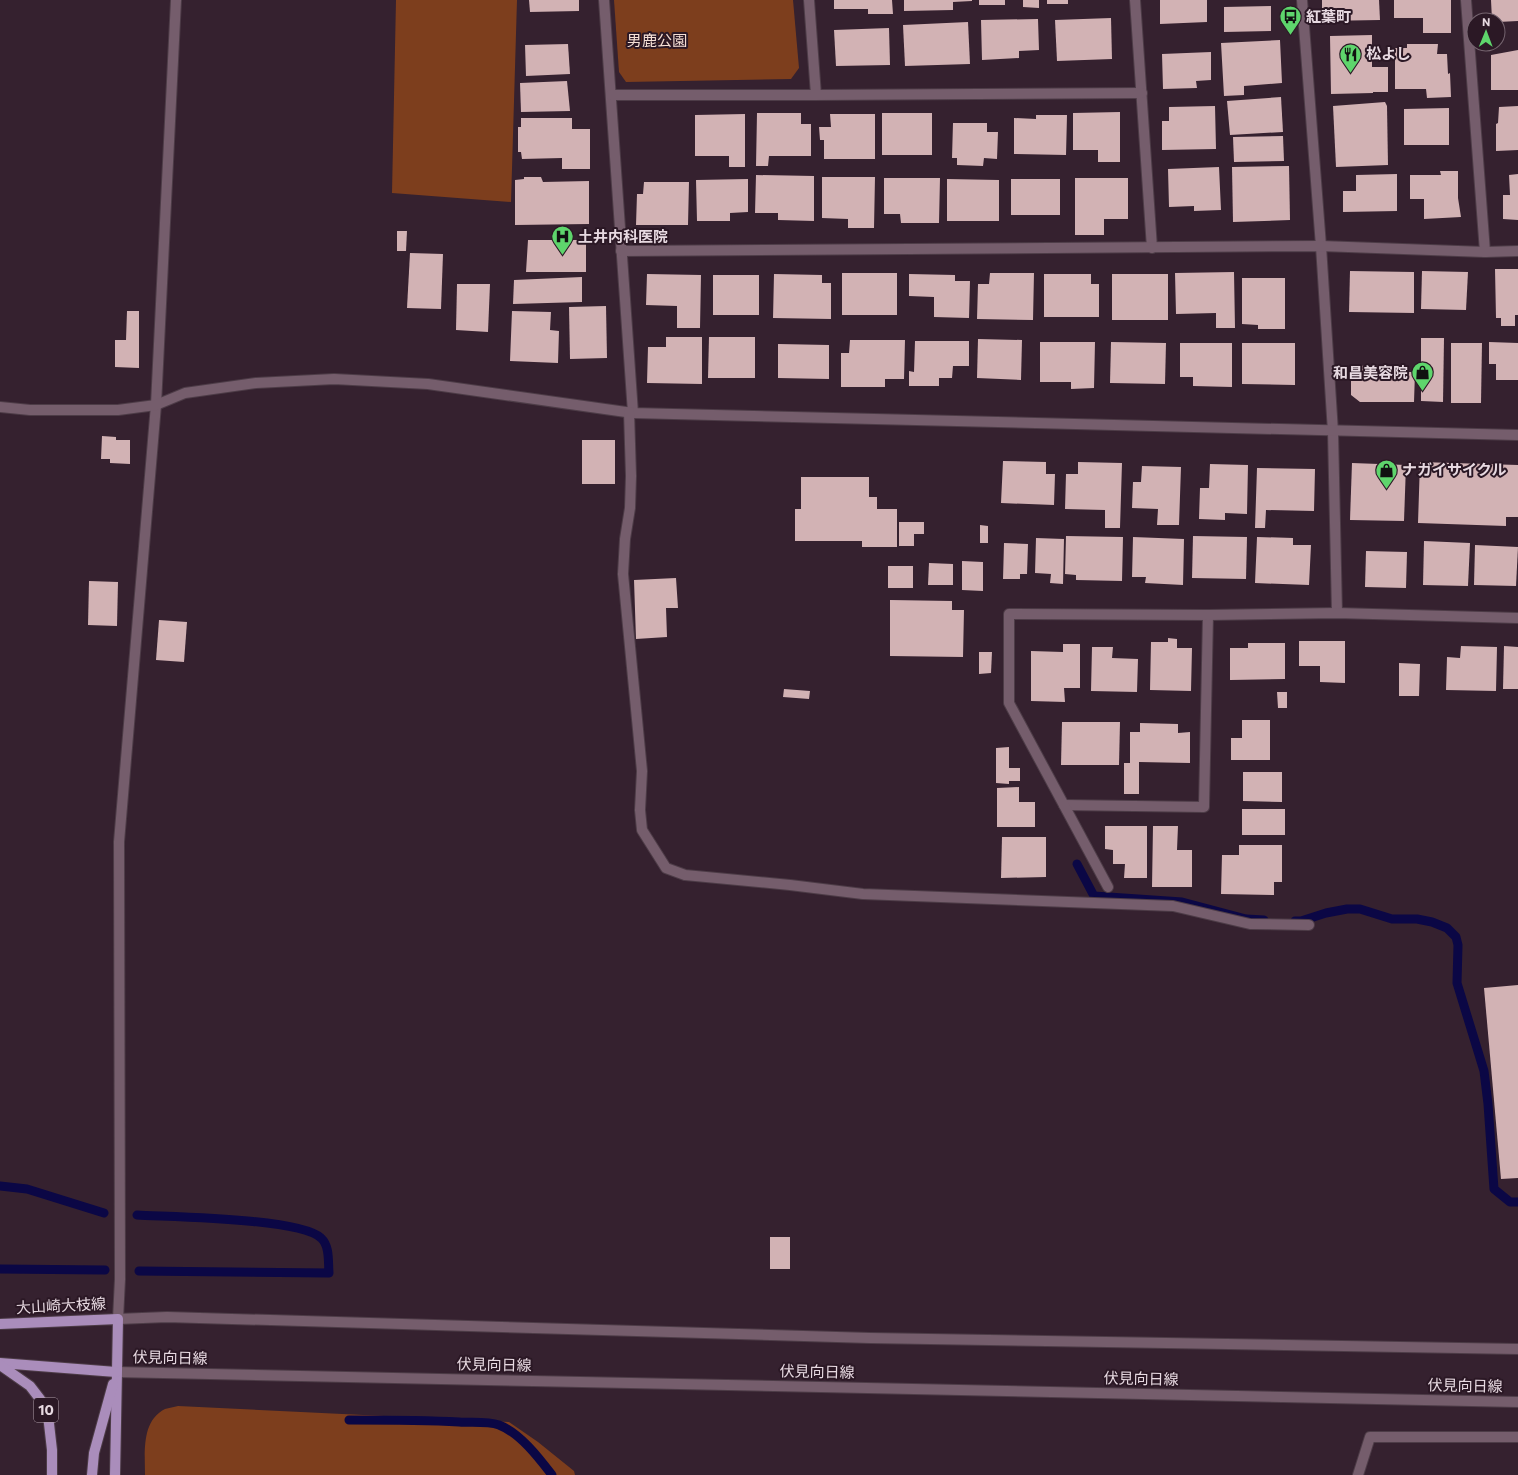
<svg xmlns="http://www.w3.org/2000/svg" width="1518" height="1475" viewBox="0 0 1518 1475" font-family="Commissioner,'Noto Sans JP',sans-serif">
	<rect width="100%" height="100%" fill="#35212f"/>
	<!-- green -->
	<g fill="#7d3e1d">
		<polygon points="396,0 517,0 511,202 392,193"/>
		<polygon points="614,0 793,0 799,68 791,79 626,82 619,72"/>
		<path d="M 178,1406 L 509,1422 L 538,1442 L 574,1471 L 575,1475 L 145,1475 C 145,1453 141,1421 165,1409 C 169,1408 174,1407 178,1406 Z"/>
	</g>
	<g fill="none" stroke-linecap="round" stroke-linejoin="round">
		<!-- stream -->
		<g stroke="#0b0745" stroke-width="9">
			<polyline points="1077,864 1094,896 1182,902 1246,919 1264,920"/>
			<polyline points="1295,921 1301,921 1326,913 1347,909 1360,909 1392,919 1417,919 1432,922 1447,928 1456,937 1458,945 1457,983 1484,1071 1488,1104 1494,1189 1510,1202 1518,1202"/>
			<polyline points="0,1186 27,1189 104,1213"/>
			<path d="M 137,1215 C 171,1217 300,1218 321,1238 C 330,1246 328,1262 329,1273 L 139,1271"/>
			<polyline points="0,1269 105,1270"/>
			<path d="M 349,1420 C 386,1420 423,1420 459,1422 C 472,1423 487,1421 499,1425 C 520,1433 539,1458 552,1475"/>
		</g>
	</g>
	<!-- building -->
	<g fill="#d2b2b4">
		<polygon points="529,0 579,0 579,11 530,12"/>
		<polygon points="834,0 892,0 893,14 868,14 868,9 834,9"/>
		<polygon points="904,0 972,0 972,1 953,2 953,10 904,11"/>
		<rect x="979" y="0" width="26" height="5"/>
		<polygon points="1023,0 1039,0 1039,8 1023,7"/>
		<rect x="1047" y="0" width="21" height="4"/>
		<polygon points="1160,0 1207,0 1207,22 1160,24"/>
		<polygon points="1322,0 1379,0 1380,20 1322,21"/>
		<polygon points="1394,0 1451,0 1451,33 1423,33 1423,18 1394,18"/>
		<polygon points="1491,0 1518,0 1518,21 1498,22 1498,20 1492,20"/>
		<polygon points="1271,6 1271,31 1224,32 1224,7"/>
		<polygon points="1111,18 1112,59 1057,61 1055,20"/>
		<polygon points="1038,19 1039,50 1019,51 1019,58 982,60 981,20"/>
		<polygon points="968,22 970,64 905,66 903,25"/>
		<polygon points="889,28 890,65 836,66 834,30"/>
		<polygon points="1372,35 1372,67 1388,67 1388,92 1373,92 1373,93 1331,94 1330,36"/>
		<polygon points="1280,40 1282,83 1244,86 1244,95 1224,96 1221,43"/>
		<polygon points="568,44 570,74 526,76 525,45"/>
		<polygon points="1407,44 1438,44 1437,54 1447,54 1448,74 1450,73 1451,97 1427,98 1426,89 1395,89 1395,48 1407,48"/>
		<polygon points="1518,50 1518,90 1491,90 1491,55"/>
		<polygon points="1211,52 1211,80 1196,81 1197,88 1163,89 1162,54"/>
		<polygon points="567,81 570,111 521,112 520,83"/>
		<polygon points="1281,97 1283,132 1230,135 1227,101"/>
		<polygon points="1385,102 1387,106 1388,165 1336,167 1333,106"/>
		<polygon points="1215,106 1216,149 1162,150 1162,121 1169,121 1169,107"/>
		<polygon points="1518,106 1518,150 1496,151 1496,124 1498,123 1499,107"/>
		<polygon points="1449,108 1449,145 1404,145 1404,109"/>
		<polygon points="1120,112 1120,162 1098,162 1098,150 1073,150 1073,113"/>
		<polygon points="757,113 801,113 801,124 811,124 811,156 769,156 768,166 756,166"/>
		<rect x="882" y="113" width="50" height="42"/>
		<polygon points="745,114 745,167 729,167 729,156 695,156 695,115"/>
		<polygon points="830,114 875,114 875,159 824,159 824,140 820,140 819,127 831,127"/>
		<polygon points="1036,115 1067,115 1066,155 1014,154 1014,118 1036,119"/>
		<polygon points="521,118 572,118 572,129 590,129 590,169 562,169 562,158 522,159 521,152 518,152 518,127 521,127"/>
		<polygon points="953,123 987,123 987,132 998,132 997,159 984,158 983,166 957,165 957,158 952,158"/>
		<polygon points="1283,136 1284,161 1234,162 1233,137"/>
		<polygon points="1289,166 1290,220 1233,222 1232,167"/>
		<polygon points="1219,167 1221,210 1194,211 1194,206 1169,207 1168,169"/>
		<polygon points="1440,171 1458,171 1458,198 1461,217 1424,219 1424,199 1410,199 1410,175 1441,175"/>
		<polygon points="1397,174 1397,211 1343,212 1343,191 1356,191 1356,175"/>
		<polygon points="1518,174 1518,220 1503,219 1503,195 1510,195 1509,175"/>
		<polygon points="756,175 814,176 814,221 778,220 778,213 755,213"/>
		<polygon points="524,177 541,177 543,182 589,181 589,224 515,225 515,180 524,179"/>
		<polygon points="822,177 875,177 874,228 848,228 848,219 822,218"/>
		<polygon points="884,178 940,178 939,223 901,223 900,214 884,214"/>
		<polygon points="1075,178 1128,178 1128,219 1104,219 1104,235 1075,235"/>
		<polygon points="748,179 748,212 730,213 730,221 697,221 696,180"/>
		<polygon points="947,179 999,180 999,221 947,221"/>
		<rect x="1011" y="179" width="49" height="36"/>
		<polygon points="644,182 689,182 688,225 636,225 637,194 643,194"/>
		<polygon points="397,231 407,231 406,251 397,251"/>
		<polygon points="528,240 586,240 586,272 526,272"/>
		<polygon points="410,253 443,254 441,309 407,308"/>
		<polygon points="1495,269 1518,269 1518,315 1515,315 1515,326 1501,326 1501,318 1496,318"/>
		<polygon points="1350,271 1414,272 1414,313 1349,312"/>
		<polygon points="1422,271 1468,272 1466,310 1421,309"/>
		<polygon points="1234,272 1235,328 1216,328 1216,313 1176,314 1175,273"/>
		<rect x="842" y="273" width="55" height="42"/>
		<polygon points="990,273 1034,273 1033,320 977,319 978,284 989,284"/>
		<polygon points="647,274 701,275 700,328 677,328 677,306 646,305"/>
		<polygon points="774,274 822,275 822,283 831,283 831,319 773,318"/>
		<polygon points="909,274 955,275 955,281 970,281 969,318 934,317 934,297 909,296"/>
		<polygon points="1044,274 1091,274 1091,284 1099,284 1099,317 1044,317"/>
		<rect x="1112" y="274" width="56" height="46"/>
		<rect x="713" y="275" width="46" height="40"/>
		<polygon points="582,277 582,302 513,304 514,280"/>
		<polygon points="1242,278 1285,278 1285,329 1258,329 1258,325 1242,324"/>
		<polygon points="457,284 490,284 488,332 456,330"/>
		<polygon points="606,306 607,358 570,359 569,307"/>
		<polygon points="127,311 139,311 139,368 115,367 115,340 126,340"/>
		<polygon points="512,311 551,312 550,330 559,331 558,363 510,361"/>
		<polygon points="666,337 702,337 702,384 647,383 648,347 666,347"/>
		<polygon points="709,337 755,337 755,378 708,378"/>
		<polygon points="1421,338 1444,338 1443,402 1421,401"/>
		<polygon points="978,339 1022,340 1021,380 977,378"/>
		<polygon points="850,340 905,340 904,379 885,379 885,387 841,387 841,353 849,353"/>
		<polygon points="915,341 969,341 969,366 953,366 952,378 939,378 939,386 909,386 909,371 914,372"/>
		<polygon points="1040,342 1095,342 1094,388 1071,389 1071,382 1040,382"/>
		<polygon points="1111,342 1166,343 1165,384 1110,383"/>
		<polygon points="1489,342 1518,343 1518,380 1496,380 1496,364 1489,364"/>
		<polygon points="1180,343 1232,343 1232,387 1193,386 1193,377 1180,377"/>
		<polygon points="1242,343 1295,343 1295,385 1242,384"/>
		<polygon points="1451,343 1482,343 1481,403 1451,403"/>
		<polygon points="778,344 829,345 829,379 778,378"/>
		<polygon points="1403,365 1403,372 1415,372 1414,402 1360,402 1351,395 1351,366"/>
		<polygon points="102,436 116,437 116,440 130,440 130,464 110,463 110,459 101,459"/>
		<rect x="582" y="440" width="33" height="44"/>
		<polygon points="1003,461 1046,462 1046,474 1055,474 1054,505 1001,503"/>
		<polygon points="1078,462 1122,463 1120,528 1105,528 1105,510 1065,509 1066,474 1078,474"/>
		<polygon points="1420,462 1518,465 1518,517 1506,517 1506,526 1418,523"/>
		<polygon points="1352,463 1406,465 1404,521 1350,520"/>
		<polygon points="1210,464 1248,465 1247,514 1225,513 1225,520 1199,519 1200,488 1209,488"/>
		<polygon points="1142,466 1181,467 1179,525 1157,525 1158,509 1132,508 1133,482 1141,482"/>
		<polygon points="1257,468 1315,469 1314,511 1266,510 1265,528 1255,528"/>
		<polygon points="801,477 869,477 869,497 877,497 877,509 897,509 897,547 862,547 862,541 795,541 795,509 801,509"/>
		<polygon points="899,522 924,522 924,534 914,534 914,546 899,546"/>
		<polygon points="980,525 988,526 988,543 980,543"/>
		<polygon points="1066,536 1123,537 1122,581 1076,580 1076,575 1065,574"/>
		<polygon points="1193,536 1247,537 1246,579 1192,578"/>
		<polygon points="1133,537 1184,539 1183,585 1145,583 1146,577 1132,577"/>
		<polygon points="1257,537 1293,538 1293,545 1311,545 1309,585 1255,583"/>
		<polygon points="1036,538 1064,539 1063,584 1050,583 1051,574 1035,573"/>
		<polygon points="1424,541 1470,543 1468,586 1423,585"/>
		<polygon points="1004,543 1028,544 1027,574 1020,574 1020,579 1003,579"/>
		<polygon points="1475,545 1518,547 1516,586 1474,585"/>
		<polygon points="1366,551 1407,552 1406,588 1365,587"/>
		<polygon points="962,561 983,562 983,591 962,590"/>
		<polygon points="929,563 953,564 953,585 928,585"/>
		<rect x="888" y="566" width="25" height="22"/>
		<polygon points="676,578 678,608 666,608 667,637 636,639 634,580"/>
		<polygon points="89,581 118,582 117,626 88,625"/>
		<polygon points="890,600 952,601 952,610 964,610 963,657 890,656"/>
		<polygon points="159,620 187,622 184,662 156,660"/>
		<polygon points="1168,638 1177,639 1177,648 1192,648 1191,691 1150,690 1151,642 1168,642"/>
		<polygon points="1299,641 1345,641 1345,683 1320,682 1320,666 1299,666"/>
		<polygon points="1248,643 1285,643 1285,679 1230,680 1230,648 1248,648"/>
		<polygon points="1063,644 1080,644 1080,688 1064,688 1065,702 1031,701 1031,651 1063,652"/>
		<polygon points="1461,646 1497,647 1496,691 1446,690 1447,657 1460,658"/>
		<polygon points="1504,646 1518,647 1518,689 1503,689"/>
		<polygon points="1092,647 1113,647 1112,658 1138,659 1137,692 1091,691"/>
		<polygon points="979,652 992,652 991,673 979,674"/>
		<polygon points="1399,663 1420,664 1419,696 1399,696"/>
		<polygon points="784,689 810,691 809,699 783,697"/>
		<polygon points="1277,692 1287,692 1287,708 1278,708"/>
		<polygon points="1242,720 1270,720 1270,760 1231,760 1231,738 1242,738"/>
		<polygon points="1062,722 1120,722 1119,765 1061,765"/>
		<polygon points="1140,723 1178,724 1178,733 1190,732 1190,763 1139,762 1139,794 1124,794 1124,763 1130,763 1130,732 1140,732"/>
		<polygon points="1009,747 1009,768 1020,768 1020,781 1009,781 1009,784 996,783 996,748"/>
		<polygon points="1243,772 1282,772 1282,802 1243,801"/>
		<polygon points="1019,787 1019,802 1035,802 1035,827 997,827 997,788"/>
		<rect x="1242" y="809" width="43" height="26"/>
		<polygon points="1105,826 1147,826 1147,878 1124,878 1125,864 1113,864 1113,850 1105,849"/>
		<polygon points="1153,826 1178,826 1177,850 1192,850 1192,887 1152,887"/>
		<polygon points="1002,837 1046,837 1046,877 1001,878"/>
		<polygon points="1239,845 1282,845 1282,882 1274,882 1274,895 1221,894 1222,855 1239,855"/>
		<polygon points="1518,985 1518,1178 1501,1179 1484,988"/>
		<rect x="770" y="1237" width="20" height="32"/>
	</g>
	<g fill="none" stroke-linecap="round" stroke-linejoin="round">
		<defs>
			<g id="minor">
				<polyline points="176,0 156,405 119,842 120,1279 118,1319 167,1317 870,1338 1518,1349"/>
				<polyline points="604,0 633,413"/>
				<polyline points="809,0 816,95"/>
				<polyline points="1135,0 1152,248"/>
				<polyline points="1302,0 1321,246 1333,432 1337,613"/>
				<polyline points="1466,0 1485,252"/>
				<polyline points="611,95 816,95 1142,93"/>
				<polyline points="621,251 1321,246 1485,252 1518,251"/>
				<polyline points="0,407 30,410 118,410 156,405 185,393 256,383 334,379 428,384 633,413 1518,435"/>
				<polyline points="629,412 631,476 630,508 625,539 623,574 642,771 640,810 642,830 666,868 685,875 790,885 863,894 1173,906 1250,924 1309,925"/>
				<polyline points="1064,805 1204,807 1208,615"/>
				<polyline points="1108,887 1009,703 1009,614 1208,615 1337,613 1518,618"/>
				<polyline points="116,1372 1518,1402"/>
				<polyline points="1358,1475 1370,1437 1518,1437"/>
			</g>
			<g id="major">
				<polyline points="0,1324 118,1319 115,1475"/>
				<polyline points="0,1363 116,1372"/>
				<polyline points="0,1365 30,1386 40,1399 48,1415 52,1450 52,1475"/>
				<polyline points="92,1475 94,1453 113,1384"/>
			</g>
		</defs>
		<!-- minor casing -->
		<use href="#minor" stroke="#4d3c47" stroke-width="12"/>
		<!-- major casing -->
		<use href="#major" stroke="#4d3c47" stroke-width="12"/>
		<!-- minor -->
		<use href="#minor" stroke="#755d6c" stroke-width="10"/>
		<!-- major -->
		<use href="#major" stroke="#aa8dbb" stroke-width="10"/>
	</g>
	<!-- icons -->
	<defs>
		<symbol id="bus-pin" viewBox="-11 -11 22 30"><path d="M0 17L-7.5 6A9.5 9.5 0 1 1 7.5 6Z" fill="#5ed56c" stroke="#2b1825"/><path d="M-5-6H5V4H4V6H2V4H-2V6H-4V4H-5ZM-3.5-4V0h7V-4ZM-3.5 1.2v1.5H-2V1.2ZM2 1.2v1.5H3.5V1.2Z" fill="#111"/></symbol>
		<symbol id="restaurant-pin" viewBox="-11 -11 22 30"><path d="M0 17L-7.5 6A9.5 9.5 0 1 1 7.5 6Z" fill="#5ed56c" stroke="#2b1825"/><path d="M-5-6h1v4h1v-4h1v4h1v-4h1v5L-1.5 .5V6h-2V.5L-5-1ZM5-6V6H3V1.5H1.5Q1.5-4 5-6Z" fill="#111"/></symbol>
		<symbol id="hospital-pin" viewBox="-11 -11 22 30"><path d="M0 17L-7.5 6A9.5 9.5 0 1 1 7.5 6Z" fill="#5ed56c" stroke="#2b1825"/><path d="M-5-5h3v3.5h4V-5h3V5h-3V1.5h-4V5h-3Z" fill="#111"/></symbol>
		<symbol id="shop-pin" viewBox="-11 -11 22 30"><path d="M0 17L-7.5 6A9.5 9.5 0 1 1 7.5 6Z" fill="#5ed56c" stroke="#2b1825"/><path d="M-5-2.5h2.3a2.7 3.5 0 0 1 5.4 0H5L5.5 6h-11ZM-1.5-2.5h3a1.5 2.3 0 0 0-3 0Z" fill="#111"/></symbol>
	</defs>
	<g fill-rule="evenodd">
		<use href="#bus-pin" x="1278" y="4" width="25" height="34"/>
		<use href="#restaurant-pin" x="1338" y="42" width="25" height="34"/>
		<use href="#hospital-pin" x="550" y="224" width="25" height="34"/>
		<use href="#shop-pin" x="1410" y="360" width="25" height="34"/>
		<use href="#shop-pin" x="1374" y="458" width="25" height="34"/>
	</g>
	<g text-anchor="middle" stroke-width="4" stroke-linejoin="round" paint-order="stroke">
		<!-- shield labels -->
		<rect fill="#2b1825" stroke="#af9fa9" stroke-width="1" x="34" y="1398" width="24" height="24" rx="3"/>
		<g font-size="14" font-weight="bold" fill="#e7d9e1">
			<text x="46" y="1415">10</text>
		</g>
		<!-- poi labels -->
		<g font-size="15" font-weight="bold" fill="#e7d9e1" stroke="#2b1825" text-anchor="start">
			<text x="1306" y="22">紅葉町</text>
			<text x="1366" y="59">松よし</text>
			<text x="578" y="242">土井内科医院</text>
			<text x="1408" y="378" text-anchor="end">和昌美容院</text>
			<text x="1402" y="475">ナガイサイクル</text>
		</g>
		<!-- park labels -->
		<g font-size="15" fill="#f5dfd5" stroke="#2b1825">
			<text x="657" y="46">男鹿公園</text>
		</g>
		<!-- street labels -->
		<g font-size="15" fill="#e7d9e1" stroke="#2b1825">
			<text transform="translate(61 1306) rotate(-3)" y="5">大山崎大枝線</text>
			<text transform="translate(170 1358) rotate(1)" y="5">伏見向日線</text>
			<text transform="translate(494 1365) rotate(1)" y="5">伏見向日線</text>
			<text transform="translate(817 1372) rotate(1)" y="5">伏見向日線</text>
			<text transform="translate(1141 1379) rotate(1)" y="5">伏見向日線</text>
			<text transform="translate(1465 1386) rotate(1)" y="5">伏見向日線</text>
		</g>
	</g>
	<!-- north arrow -->
	<g transform="translate(1486 32) rotate(1)"><circle r="19" fill="#2b1825" stroke="#766570"/>
	<path d="M0-3L7 15L0 10L-7 15Z" fill="#5ed56c"/>
	<text y="-6" font-size="11" font-weight="bold" text-anchor="middle" fill="#e7d9e1">N</text>
	</g>
</svg>
